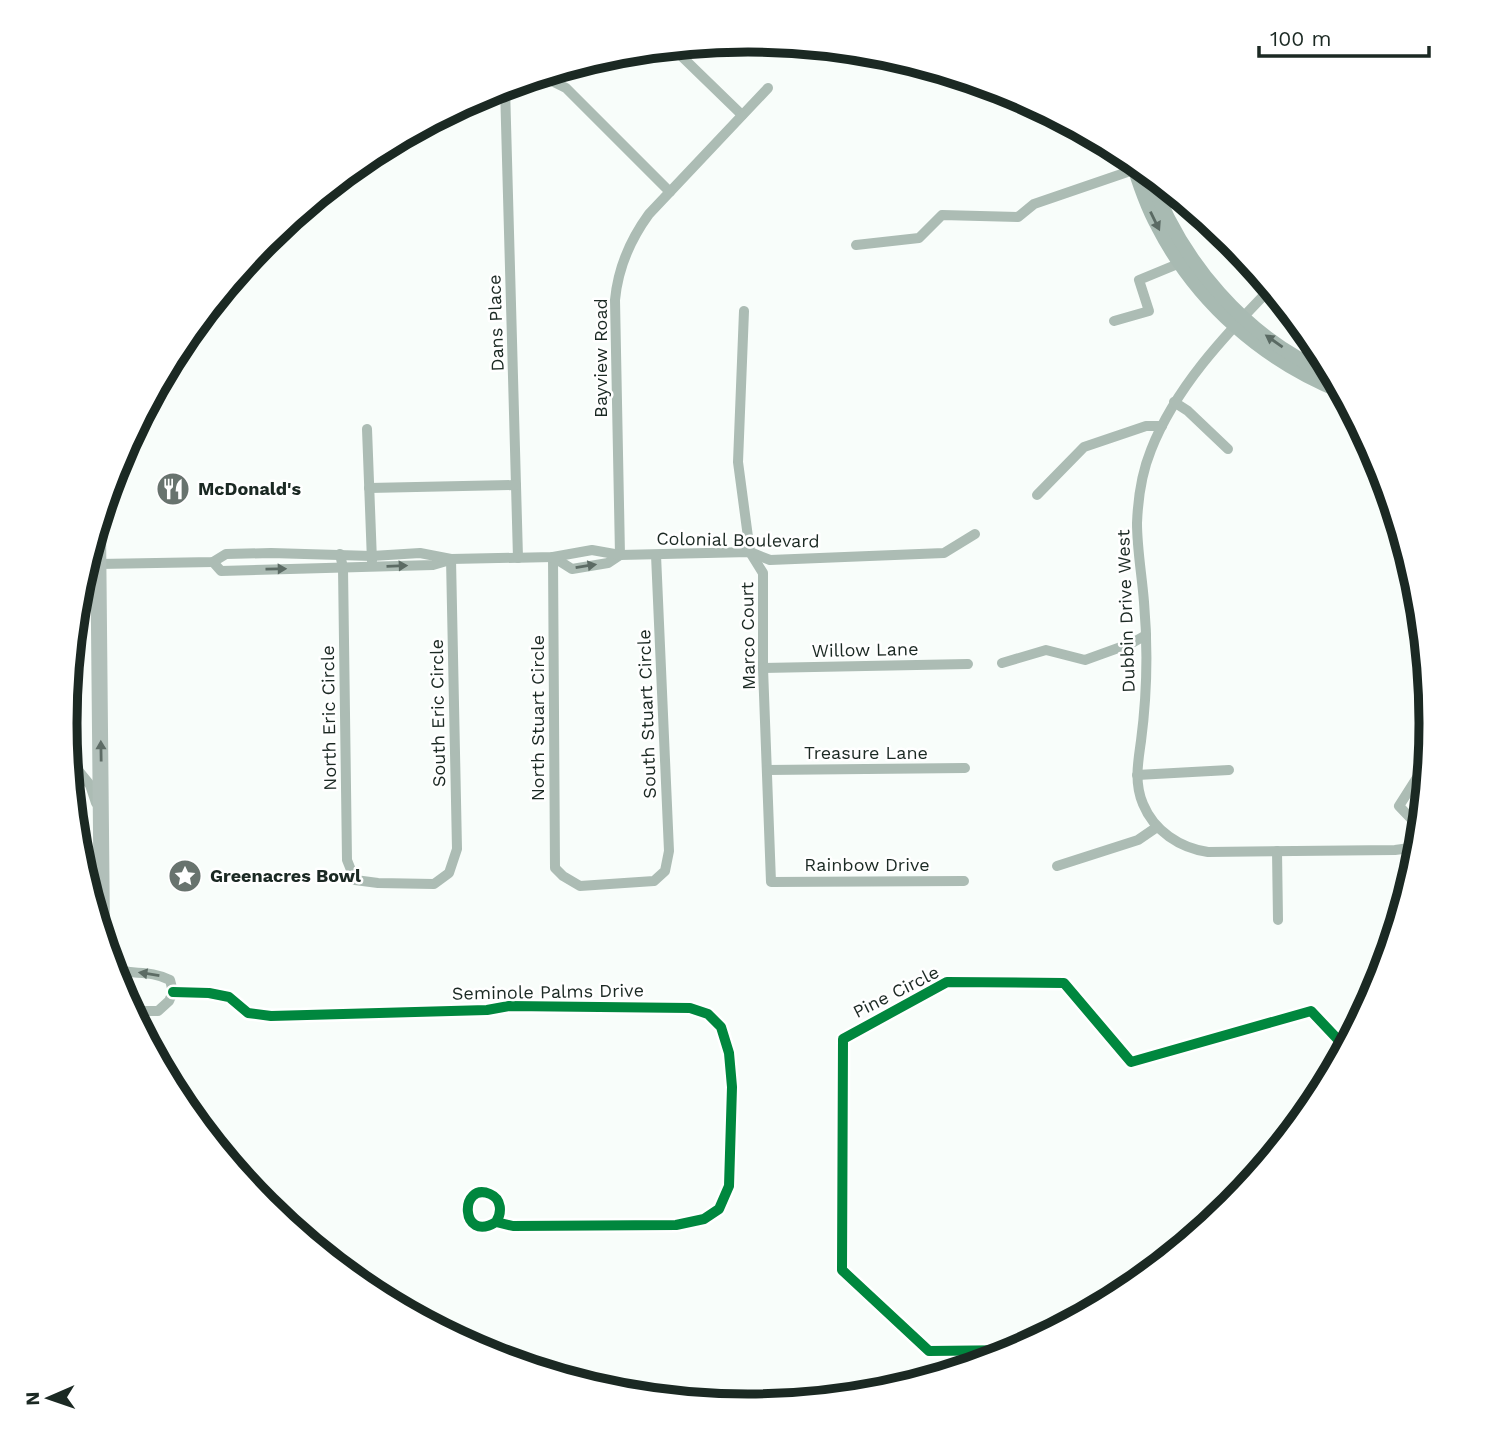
<svg xmlns="http://www.w3.org/2000/svg" width="1497" height="1447" viewBox="0 0 1497 1447" font-family="'Work Sans',sans-serif">
	<rect width="100%" height="100%" fill="#f8fdfa"/>
	<g fill="none" stroke-linecap="round" stroke-linejoin="round">
		<!-- street -->
		<g stroke="#acbcb4" stroke-width="10">
			<polyline points="673,48 742,115"/>
			<polyline points="534,78 550,80 566,88 670,192"/>
			<polyline points="505,87 518,558"/>
			<polyline points="856,245 919,238 942,215 1018,217 1034,204 1142,167"/>
			<path d="M 1271,288 C 1225,335 1175,388 1151,450 C 1142,472 1138,498 1137,523 C 1137,549 1142,576 1144,602 C 1148,648 1147,695 1141,741 C 1138,762 1134,783 1143,804 C 1154,831 1180,848 1208,852 L 1395,850 L 1410,848 L 1420,844"/>
			<polyline points="744,311 738,462 750,552 763,573 763,668 771,882 964,881"/>
			<polyline points="1114,321 1149,311 1139,280 1185,261"/>
			<polyline points="1174,402 1188,411 1228,449"/>
			<polyline points="367,429 372,561"/>
			<polyline points="369,488 516,485"/>
			<polyline points="1037,495 1084,447 1146,426 1162,426"/>
			<polyline points="340,554 343,568 347,860 355,880 378,883 434,884 449,873 457,849 451,559"/>
			<path d="M 620,555 L 615,300 C 618,268 630,240 649,214 L 768,88"/>
			<polyline points="553,557 555,868 563,876 580,886 654,881 665,871 669,851 656,555"/>
			<polyline points="553,557 572,569 608,563 620,555"/>
			<polyline points="213,562 221,571 433,565 450,560"/>
			<polyline points="1410,563 1410,583 1416,583"/>
			<polyline points="99,564 213,562 226,554 271,553 372,556 420,553 451,559 553,557 592,550 620,555 750,552 770,560 944,553 975,534"/>
			<polyline points="1002,663 1046,650 1085,660 1132,643 1146,635"/>
			<polyline points="763,668 968,664"/>
			<polyline points="69,759 90,785 96,803"/>
			<polyline points="767,770 965,768"/>
			<polyline points="1420,773 1399,806 1421,829"/>
			<polyline points="1137,775 1229,770"/>
			<polyline points="1410,848 1411,881"/>
			<polyline points="1277,851 1278,920"/>
			<polyline points="1057,866 1138,840 1157,827"/>
			<path d="M 112,968 C 132,976 148,969 170,980 L 173,992 L 169,1001 L 158,1011 L 144,1011 L 129,1008"/>
			<path d="M 173,992 L 209,993 L 229,997 L 248,1013 L 271,1016 L 487,1010 L 509,1006 L 690,1008 L 708,1014 L 721,1027 L 729,1053 L 732,1087 L 729,1186 L 719,1209 L 704,1219 L 676,1225 L 513,1226 L 496,1222 C 460,1244 459,1181 490,1194 C 502,1199 502,1213 496,1222"/>
			<polyline points="1019,1350 929,1351 842,1270 843,1039 947,982 1064,983 1131,1062 1311,1011 1346,1048"/>
		</g>
		<!-- secondary -->
		<g stroke="#a8bab2" stroke-width="14">
			<path d="M 1131,157 C 1138,181 1146,205 1158,227 C 1197,303 1264,361 1342,392"/>
			<path d="M 1149,173 C 1179,260 1246,340 1333,375"/>
		</g>
		<!-- primary -->
		<g stroke="#b1bfb9" stroke-width="16">
			<polyline points="98,526 102,933"/>
			<polyline points="69,686 69,763"/>
		</g>
		<defs>
			<g id="cycleway">
				<path d="M 173,992 L 209,993 L 229,997 L 248,1013 L 271,1016 L 487,1010 L 509,1006 L 690,1008 L 708,1014 L 721,1027 L 729,1053 L 732,1087 L 729,1186 L 719,1209 L 704,1219 L 676,1225 L 513,1226 L 496,1222 C 460,1244 459,1181 490,1194 C 502,1199 502,1213 496,1222"/>
				<polyline points="1019,1350 929,1351 842,1270 843,1039 947,982 1064,983 1131,1062 1311,1011 1346,1048"/>
			</g>
		</defs>
		<!-- cycleway casing -->
		<use href="#cycleway" stroke="#fff" stroke-width="15"/>
		<!-- cycleway -->
		<use href="#cycleway" stroke="#00873e" stroke-width="10"/>
	</g>
	<!-- one-way arrows -->
	<defs><path id="oneway-solid" d="M-6-.8H1V-3.2L6.5 0L1 3.2V.8H-6Z" transform="scale(1.75)"/></defs>
	<g fill="#5a6a63">
		<use href="#oneway-solid" transform="translate(1155 221) rotate(64)"/>
		<use href="#oneway-solid" transform="translate(1274 341) rotate(-145)"/>
	</g>
	<g fill="#5c6b64">
		<use href="#oneway-solid" transform="translate(397 566) rotate(-2)"/>
		<use href="#oneway-solid" transform="translate(586 566) rotate(-9)"/>
		<use href="#oneway-solid" transform="translate(276 569) rotate(-1)"/>
		<use href="#oneway-solid" transform="translate(149 974) rotate(-171)"/>
	</g>
	<use fill="#5e6c66" href="#oneway-solid" transform="translate(101 751) rotate(-91)"/>
	<!-- icons -->
	<defs>
		<symbol id="restaurant-disc" viewBox="-11 -11 22 22"><circle r="9.5" fill="#68736e" stroke="#fff"/><path d="M-5-6h1v4h1v-4h1v4h1v-4h1v5L-1.5 .5V6h-2V.5L-5-1ZM5-6V6H3V1.5H1.5Q1.5-4 5-6Z" fill="#fff"/></symbol>
		<symbol id="sight-disc" viewBox="-11 -11 22 22"><circle r="9.5" fill="#68736e" stroke="#fff"/><path d="M0-6L1.8-2.2L6-1.7L2.9 1.2L3.7 5.4L0 3.3L-3.7 5.4L-2.9 1.2L-6-1.7L-1.8-2.2Z" fill="#fff"/></symbol>
	</defs>
	<g fill-rule="evenodd">
		<use href="#restaurant-disc" x="154" y="470" width="38" height="38"/>
		<use href="#sight-disc" x="166" y="857" width="38" height="38"/>
	</g>
	<g text-anchor="middle" stroke-width="5" stroke-linejoin="round" paint-order="stroke">
		<!-- street labels -->
		<g font-size="18" fill="#1b2923" stroke="#fff">
			<text transform="translate(496 323) rotate(-92)" y="6">Dans Place</text>
			<text transform="translate(601 358) rotate(-90)" y="6">Bayview Road</text>
			<text transform="translate(738 540) rotate(1)" y="6">Colonial Boulevard</text>
			<text transform="translate(1126 611) rotate(-92)" y="6">Dubbin Drive West</text>
			<text transform="translate(748 636) rotate(-91)" y="6">Marco Court</text>
			<text transform="translate(865 650) rotate(-1)" y="6">Willow Lane</text>
			<text transform="translate(438 713) rotate(-91)" y="6">South Eric Circle</text>
			<text transform="translate(647 714) rotate(-92)" y="6">South Stuart Circle</text>
			<text transform="translate(329 718) rotate(-91)" y="6">North Eric Circle</text>
			<text transform="translate(538 718) rotate(-90)" y="6">North Stuart Circle</text>
			<text x="866" y="759">Treasure Lane</text>
			<text x="867" y="871">Rainbow Drive</text>
			<text transform="translate(548 992) rotate(-1)" y="6">Seminole Palms Drive</text>
			<text transform="translate(896 992) rotate(-27)" y="6">Pine Circle</text>
		</g>
		<!-- poi labels -->
		<g font-size="18" font-weight="bold" fill="#1b2923" stroke="#fff" text-anchor="start">
			<text x="198" y="495">McDonald's</text>
			<text x="210" y="882">Greenacres Bowl</text>
		</g>
	</g>
	<!-- crop -->
	<path d="M0 0H1497V1447H0ZM77 723a671 671 0 1 1 1342 0a671 671 0 1 1-1342 0Z" fill="#fff" fill-rule="evenodd"/>
	<path fill="none" stroke="#1b2923" stroke-width="9" d="M77 723a671 671 0 1 1 1342 0a671 671 0 1 1-1342 0Z"/>
	<!-- north arrow -->
	<g transform="translate(49 1398) rotate(268)" stroke="#ffffff" stroke-width="5" paint-order="stroke">
	<path d="M0-5L12 26L0 18L-12 26Z" fill="#1b2923"/>
	<text y="-10" font-size="19" font-weight="bold" text-anchor="middle" fill="#1b2923">N</text>
	</g>
	<!-- scale -->
	<path d="M1259 46v10h170v-10" fill="none" stroke="#1b2923" stroke-width="3.5"/>
	<text x="1270" y="46" font-size="21" fill="#1b2923" stroke="#ffffff" stroke-width="5" paint-order="stroke">100 m</text>
</svg>
